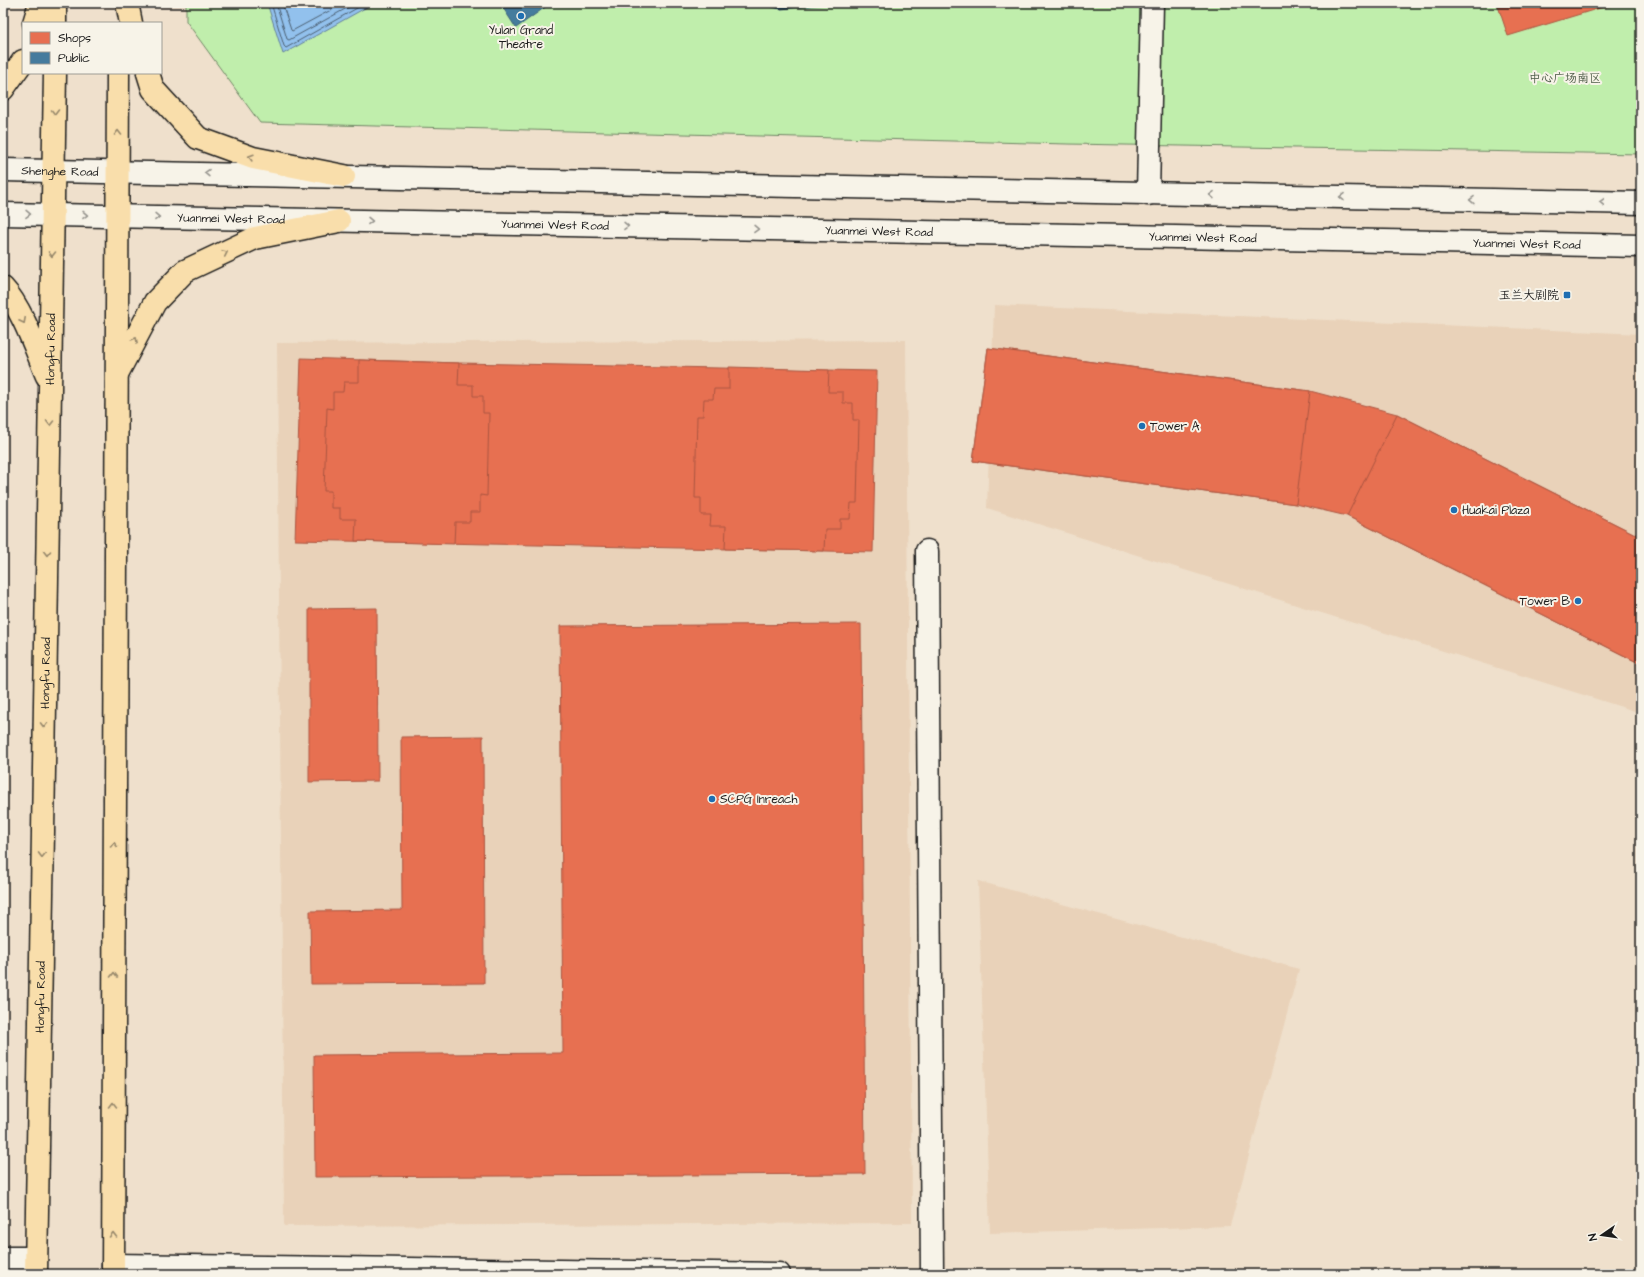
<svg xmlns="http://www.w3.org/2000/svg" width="1644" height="1277" viewBox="0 0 1644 1277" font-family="'Architects Daughter','LXGW WenKai TC',sans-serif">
	<rect width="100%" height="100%" fill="#efe0cc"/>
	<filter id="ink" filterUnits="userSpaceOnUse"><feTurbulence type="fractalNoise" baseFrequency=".025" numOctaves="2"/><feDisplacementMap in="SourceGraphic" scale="8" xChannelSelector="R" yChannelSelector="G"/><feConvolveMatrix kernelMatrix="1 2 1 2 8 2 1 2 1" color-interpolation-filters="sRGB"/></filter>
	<g filter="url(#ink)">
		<!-- built -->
		<g fill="#e9d2b9">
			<polygon points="994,305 1641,334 1641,713 987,508"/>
			<polygon points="906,340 912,1223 284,1226 277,343"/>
			<polygon points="978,881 1299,969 1230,1226 990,1233"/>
		</g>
		<!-- green -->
		<polygon fill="#c0eeac" stroke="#6e8564" points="186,3 1641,3 1641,154 1068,144 260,123 186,21"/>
		<!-- water -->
		<polygon fill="#92c1ed" stroke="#637f99" points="267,3 374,3 283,54"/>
		<!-- shops -->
		<g fill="#e76f51" stroke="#aa5641">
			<polygon points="1497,3 1625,3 1600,8 1508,36"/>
			<polygon points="988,348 1310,391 1397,414 1641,537 1641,664 1347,516 1296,504 973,461"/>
			<polygon points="988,348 1310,391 1296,504 973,461"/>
			<polygon points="301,358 459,363 877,371 873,552 295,540"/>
			<polygon points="359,360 459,363 458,385 473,385 473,396 483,396 483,413 489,413 487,496 480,495 480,512 470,512 470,522 455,522 454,544 355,541 356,519 340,519 340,508 331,508 331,491 324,491 327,408 333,409 333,392 343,392 344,382 359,382"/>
			<polygon points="729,367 829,370 828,392 843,392 843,403 853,403 853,420 859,420 857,503 851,503 850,519 840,519 840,529 825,529 824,551 725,549 726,526 710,526 711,515 701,515 701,498 695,498 697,416 703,416 704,399 713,399 714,389 729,389"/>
			<polygon points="1397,414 1641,537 1641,664 1347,516"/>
			<polygon points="377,608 378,781 309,782 309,609"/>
			<polygon points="861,624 865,1174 315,1177 314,1055 563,1053 560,626"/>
			<polygon points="483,736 484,983 311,984 310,911 402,910 401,737"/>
		</g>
		<!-- public -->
		<g fill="#457b9d" stroke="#395e76">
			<polygon points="500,3 551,3 516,28"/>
			<polygon points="755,3 836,3 781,9"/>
		</g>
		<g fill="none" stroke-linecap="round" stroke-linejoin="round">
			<!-- shore -->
			<g stroke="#4b5e70" stroke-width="1">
				<polyline points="271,3 284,46 286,48 366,3"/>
				<polyline points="276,3 287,39 289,40 356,3"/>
				<polyline points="282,3 291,30 292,31 344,3"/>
			</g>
			<defs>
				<g id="street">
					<polyline points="927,551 932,1274"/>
					<polyline points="3,1258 36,1258"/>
					<polyline points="113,1265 779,1274"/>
				</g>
				<g id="secondary">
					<path id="s1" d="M 3,170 L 1641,203"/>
					<polyline points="1148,194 1152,3"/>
					<path id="s2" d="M 3,214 L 1641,246"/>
				</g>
				<g id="primary">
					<polyline points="55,3 55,23"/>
					<polyline points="127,3 131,23"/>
					<polyline points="34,23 40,3"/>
					<polyline points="148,73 153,89 198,138 253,158 344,176"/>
					<polyline points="3,89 23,61"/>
					<path d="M 3,288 C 22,308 36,350 47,376"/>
					<polyline points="118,372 155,302 185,271 255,238 339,221"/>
					<path id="s3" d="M 36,1274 L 55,73"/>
					<polyline points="113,1274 118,73"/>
				</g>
			</defs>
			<!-- street casing -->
			<use href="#street" stroke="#1c1c1c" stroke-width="25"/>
			<!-- secondary casing -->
			<use href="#secondary" stroke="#1c1c1c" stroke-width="25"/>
			<!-- primary casing -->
			<use href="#primary" stroke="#1c1c1c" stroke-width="25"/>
			<!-- street -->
			<use href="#street" stroke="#f7f3e8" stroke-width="22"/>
			<!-- secondary -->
			<use href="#secondary" stroke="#f7f3e8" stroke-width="22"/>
			<!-- primary -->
			<use href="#primary" stroke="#f9deab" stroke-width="22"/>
		</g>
		<!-- one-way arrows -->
		<defs><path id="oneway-chevron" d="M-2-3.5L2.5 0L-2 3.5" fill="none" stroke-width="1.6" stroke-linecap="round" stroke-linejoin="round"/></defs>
		<g stroke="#96876b">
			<use href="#oneway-chevron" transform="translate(55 112) rotate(90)"/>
			<use href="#oneway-chevron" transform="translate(118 133) rotate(-90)"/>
			<use href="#oneway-chevron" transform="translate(251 157) rotate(-163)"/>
			<use href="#oneway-chevron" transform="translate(225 253) rotate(-25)"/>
			<use href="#oneway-chevron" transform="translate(52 254) rotate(91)"/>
			<use href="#oneway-chevron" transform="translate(23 321) rotate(63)"/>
			<use href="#oneway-chevron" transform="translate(135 340) rotate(-62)"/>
			<use href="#oneway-chevron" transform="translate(50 423) rotate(91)"/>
			<use href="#oneway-chevron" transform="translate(47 553) rotate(91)"/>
			<use href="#oneway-chevron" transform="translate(44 725) rotate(91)"/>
			<use href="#oneway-chevron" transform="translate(114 845) rotate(-90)"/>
			<use href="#oneway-chevron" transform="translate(42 855) rotate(91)"/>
			<use href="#oneway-chevron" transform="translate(114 975) rotate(-90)"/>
			<use href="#oneway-chevron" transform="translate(113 1105) rotate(-90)"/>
			<use href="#oneway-chevron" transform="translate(113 1235) rotate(-90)"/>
		</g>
		<g stroke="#94928c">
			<use href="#oneway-chevron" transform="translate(207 173) rotate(-179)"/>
			<use href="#oneway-chevron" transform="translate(1212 195) rotate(-179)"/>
			<use href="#oneway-chevron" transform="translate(1342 197) rotate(-179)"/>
			<use href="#oneway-chevron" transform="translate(1472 200) rotate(-179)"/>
			<use href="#oneway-chevron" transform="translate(1602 202) rotate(-179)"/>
			<use href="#oneway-chevron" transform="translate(28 214) rotate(1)"/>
			<use href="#oneway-chevron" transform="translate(85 215) rotate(1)"/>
			<use href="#oneway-chevron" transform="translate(157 217) rotate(1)"/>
			<use href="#oneway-chevron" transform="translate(370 221) rotate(1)"/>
			<use href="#oneway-chevron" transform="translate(626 226) rotate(1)"/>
			<use href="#oneway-chevron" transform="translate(756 229) rotate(1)"/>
		</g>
	</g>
	<!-- markers -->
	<g fill="#1f6fb2" stroke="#f7f3e8" stroke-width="1.5">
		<circle cx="521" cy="16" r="4"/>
		<rect x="1563" y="291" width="8" height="8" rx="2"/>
		<circle cx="1142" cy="426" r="4"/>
		<circle cx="1454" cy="510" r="4"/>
		<circle cx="1578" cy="601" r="4"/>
		<circle cx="712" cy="799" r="4"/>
	</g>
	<g text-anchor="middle" stroke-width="4" stroke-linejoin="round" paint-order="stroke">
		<!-- poi labels -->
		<g font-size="12" fill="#1c1c1c" stroke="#f7f3e8" text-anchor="start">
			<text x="521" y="34" text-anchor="middle">Yulan Grand<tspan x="521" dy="14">Theatre</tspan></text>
			<text x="1559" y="299" text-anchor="end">玉兰大剧院</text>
			<text x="1150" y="430">Tower A</text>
			<text x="1462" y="514">Huakai Plaza</text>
			<text x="1570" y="605" text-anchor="end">Tower B</text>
			<text x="720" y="803">SCPG Inreach</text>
		</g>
		<!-- park labels -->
		<g font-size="12" fill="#4d5b47" stroke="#f7f3e8">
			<text x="1565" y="82">中心广场南区</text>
		</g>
		<!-- street labels -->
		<g font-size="12" fill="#1c1c1c" stroke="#f7f3e8">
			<text dy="4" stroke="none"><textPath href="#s1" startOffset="57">Shenghe Road</textPath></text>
			<text dy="4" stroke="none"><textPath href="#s2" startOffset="228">Yuanmei West Road</textPath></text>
			<text dy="4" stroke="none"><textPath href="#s2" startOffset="552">Yuanmei West Road</textPath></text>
			<text dy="4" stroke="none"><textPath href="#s2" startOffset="876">Yuanmei West Road</textPath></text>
			<text dy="4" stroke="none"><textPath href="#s2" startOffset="1200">Yuanmei West Road</textPath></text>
			<text dy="4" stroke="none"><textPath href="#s2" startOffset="1524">Yuanmei West Road</textPath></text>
			<text dy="4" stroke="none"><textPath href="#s3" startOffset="925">Hongfu Road</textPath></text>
			<text dy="4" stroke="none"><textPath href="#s3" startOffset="601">Hongfu Road</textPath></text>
			<text dy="4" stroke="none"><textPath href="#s3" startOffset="277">Hongfu Road</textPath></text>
		</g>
	</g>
	<!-- margin -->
	<rect width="1644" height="1277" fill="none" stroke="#f7f3e8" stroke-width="16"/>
	<rect x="8" y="8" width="1628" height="1261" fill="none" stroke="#1c1c1c" stroke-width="1.5" filter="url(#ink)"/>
	<!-- legend -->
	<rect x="22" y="22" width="140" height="52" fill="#f7f3e8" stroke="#9f9d96"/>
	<rect x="30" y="32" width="20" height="12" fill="#e76f51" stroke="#9f9d96"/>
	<text x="58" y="42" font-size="12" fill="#1c1c1c">Shops</text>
	<rect x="30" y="52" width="20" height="12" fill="#457b9d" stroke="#9f9d96"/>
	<text x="58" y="62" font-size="12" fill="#1c1c1c">Public</text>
	<!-- north arrow -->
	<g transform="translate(1602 1235) rotate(257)" stroke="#f7f3e8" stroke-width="3" paint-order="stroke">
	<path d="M0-3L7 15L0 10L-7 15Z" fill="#1c1c1c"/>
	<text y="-6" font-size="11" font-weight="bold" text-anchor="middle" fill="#1c1c1c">N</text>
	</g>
</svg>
